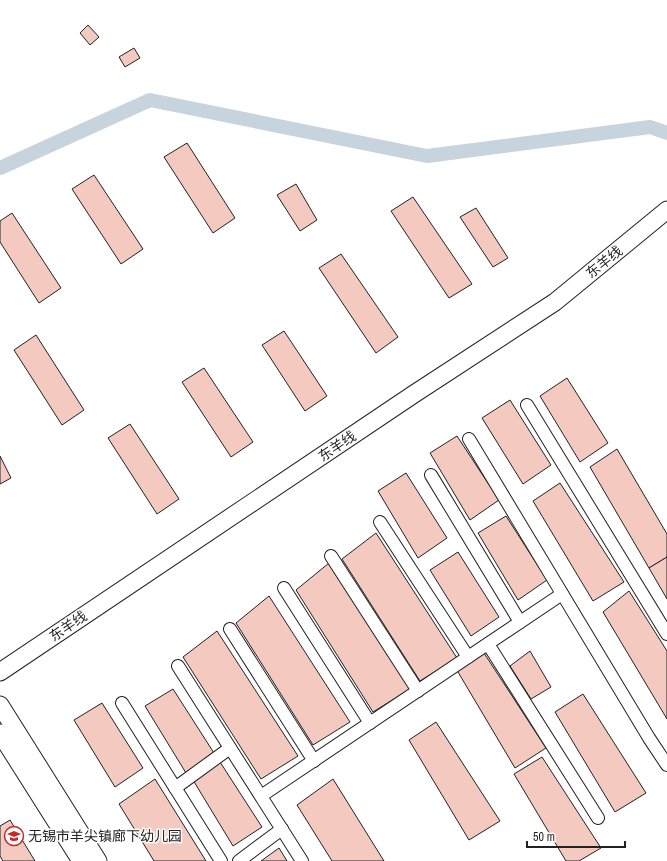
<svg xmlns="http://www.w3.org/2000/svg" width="667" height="861" viewBox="0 0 667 861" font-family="'Archivo Narrow','Noto Sans SC',sans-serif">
	<rect width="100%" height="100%" fill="#fff"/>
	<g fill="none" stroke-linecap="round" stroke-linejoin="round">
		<!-- canal -->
		<polyline stroke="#c7d3dd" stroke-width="14" points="0,168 150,100 427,156 650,127 667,133"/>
	</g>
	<!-- building -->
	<g fill="#f3c9c0" stroke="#222">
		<polygon points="88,25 99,37 90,45 80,33"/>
		<polygon points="134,48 140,58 125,67 119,57"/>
		<polygon points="187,143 235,218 213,233 164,157"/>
		<polygon points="94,175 143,249 121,264 72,189"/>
		<polygon points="296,184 317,220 300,231 277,195"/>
		<polygon points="413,197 472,284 449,298 391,211"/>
		<polygon points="476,208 508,258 493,267 460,217"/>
		<polygon points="12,213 61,288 39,303 0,242 0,221"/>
		<polygon points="341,254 398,337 376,353 319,268"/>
		<polygon points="284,331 327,396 305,411 262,345"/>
		<polygon points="36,335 84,410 62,425 14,350"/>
		<polygon points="204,368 253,442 231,457 182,382"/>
		<polygon points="567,378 608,443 580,462 540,396"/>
		<polygon points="510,400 551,465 523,484 482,418"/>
		<polygon points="130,424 179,499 157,514 108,438"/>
		<polygon points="457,436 499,500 470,520 430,453"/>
		<polygon points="617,449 667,534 667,557 649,568 590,467"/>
		<polygon points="0,456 11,478 0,484"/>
		<polygon points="406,473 447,538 418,558 378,491"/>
		<polygon points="560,483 624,582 593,601 533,501"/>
		<polygon points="506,516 547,580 518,600 478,533"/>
		<polygon points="376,533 457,658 420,681 342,559"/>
		<polygon points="458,552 499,617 471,636 430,570"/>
		<polygon points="667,557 667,599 649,568"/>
		<polygon points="329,563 410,689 373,712 296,590"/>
		<polygon points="629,591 667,651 667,719 603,612"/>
		<polygon points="269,596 350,722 313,745 236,623"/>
		<polygon points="217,631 298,756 261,779 183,657"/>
		<polygon points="482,650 546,748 515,768 455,667"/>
		<polygon points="530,651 551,687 531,699 510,666"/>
		<polygon points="173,689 214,753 186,773 145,706"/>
		<polygon points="583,694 646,793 615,812 555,712"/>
		<polygon points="102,703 143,768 115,787 74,720"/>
		<polygon points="436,722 500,821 469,840 409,740"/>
		<polygon points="542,757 601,848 579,861 566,861 514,774"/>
		<polygon points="220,762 262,827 233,846 193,780"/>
		<polygon points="155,779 206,861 154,861 119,804"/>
		<polygon points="333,779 384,861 332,861 297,805"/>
		<polygon points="10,820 35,861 3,861 0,856 0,826"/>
		<polygon points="279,848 287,861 261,861"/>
	</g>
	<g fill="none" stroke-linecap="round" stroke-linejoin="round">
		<defs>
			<g id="street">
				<polyline points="527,405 667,634"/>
				<polyline points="469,439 649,738 667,765"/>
				<polyline points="431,475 520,622"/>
				<polyline points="380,522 468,657"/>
				<polyline points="331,556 418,691"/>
				<polyline points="284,588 370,723"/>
				<polyline points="230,629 314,761"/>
				<polyline points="488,644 598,818"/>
				<polyline points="178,666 302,861"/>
				<polyline points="122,703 221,861"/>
				<polyline points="175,788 230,748"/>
				<polyline points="261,796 562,594"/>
				<polyline points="239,861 282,829"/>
			</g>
			<g id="secondary">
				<polyline points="0,672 414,394 555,302 667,210"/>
				<polyline points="0,705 98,861"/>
				<polyline points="0,733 81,861"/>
			</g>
		</defs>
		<!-- street casing -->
		<use href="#street" stroke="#222" stroke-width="14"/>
		<!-- secondary casing -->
		<use href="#secondary" stroke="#222" stroke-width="19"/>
		<!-- street -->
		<use href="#street" stroke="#fff" stroke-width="12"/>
		<!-- secondary -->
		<use href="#secondary" stroke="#fff" stroke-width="17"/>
	</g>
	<!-- icons -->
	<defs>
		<symbol id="school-ring" viewBox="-11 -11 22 22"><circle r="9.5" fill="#fff" stroke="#c62828" stroke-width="1.5"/><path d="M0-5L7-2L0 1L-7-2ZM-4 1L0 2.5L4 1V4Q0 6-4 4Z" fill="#c62828"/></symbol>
	</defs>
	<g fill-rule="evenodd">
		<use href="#school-ring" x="3" y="825" width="22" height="22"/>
	</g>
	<g text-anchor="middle" stroke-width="3" stroke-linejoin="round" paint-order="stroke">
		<!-- street labels -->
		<g font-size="14" fill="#222" stroke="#fff">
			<text transform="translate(604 262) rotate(-39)" y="5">东羊线</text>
			<text transform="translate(337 446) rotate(-34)" y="5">东羊线</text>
			<text transform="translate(68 626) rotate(-34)" y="5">东羊线</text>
		</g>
		<!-- poi labels -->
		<g font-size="14" fill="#222" stroke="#fff" text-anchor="start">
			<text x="28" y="841">无锡市羊尖镇廊下幼儿园</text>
		</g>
	</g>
	<!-- scale -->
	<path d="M527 841v6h98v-6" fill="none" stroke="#222222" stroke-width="2"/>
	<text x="533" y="841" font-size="12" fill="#222222" stroke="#ffffff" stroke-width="3" paint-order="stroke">50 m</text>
</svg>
